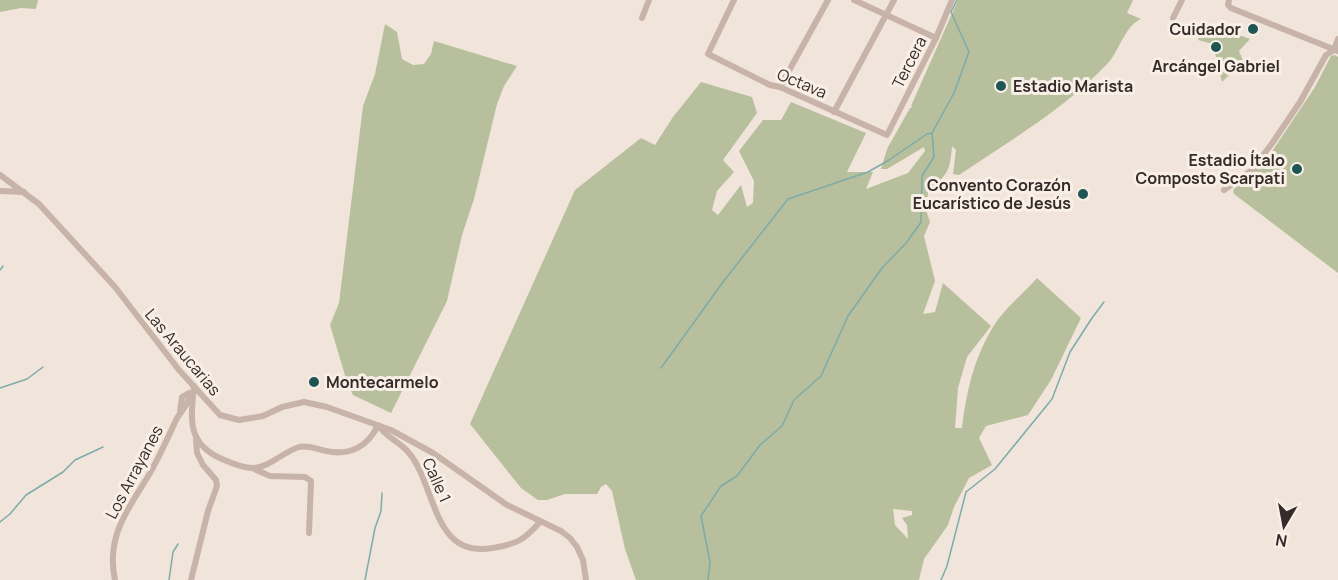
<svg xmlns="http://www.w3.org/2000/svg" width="1338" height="580" viewBox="0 0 1338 580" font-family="Manrope,sans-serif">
	<rect width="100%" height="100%" fill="#f1e4db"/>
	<!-- green -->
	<g fill="#b7bf9c" fill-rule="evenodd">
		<polygon points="0,0 38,0 36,9 21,8 0,12"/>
		<path d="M 958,0 L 1133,0 L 1127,13 L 1141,19 C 1125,26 1120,49 1109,62 C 1066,108 1011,140 959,175 L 953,174 L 956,150 L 952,146 C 950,171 948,175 928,190 L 927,213 L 930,222 L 924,236 L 935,281 L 923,314 L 935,312 L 943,283 L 991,326 L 967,357 L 958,388 L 955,428 L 962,428 C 966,392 974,358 993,327 C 1004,309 1023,294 1037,278 L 1081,318 L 1051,380 L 1028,415 L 986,426 L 979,438 L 992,465 L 969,478 L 954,507 L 948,525 L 924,559 L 919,580 L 636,580 L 625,549 L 612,491 L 606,484 L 601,487 L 597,494 L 565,494 L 547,500 L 538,500 L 521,488 L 470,424 L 575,190 L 641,138 L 655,145 L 673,117 L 701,82 L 752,97 L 757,113 L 723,160 L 734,172 L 717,191 L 712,210 L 718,215 L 741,185 L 747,207 L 753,203 L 754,181 L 739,151 L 763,120 L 781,120 L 791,102 L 866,133 L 847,172 L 873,172 L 866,189 L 908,173 L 925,151 L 924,147 L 887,169 L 881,169 L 887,149 L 910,108 L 913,107 L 911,106 ZM 893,509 L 912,511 L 912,515 L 902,518 L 907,525 L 908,539 L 895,525 Z"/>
		<polygon points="385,24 397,32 402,59 413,65 424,64 431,54 434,41 517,66 504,86 497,104 474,199 462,235 447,301 391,413 353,395 347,382 330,325 339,303 363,106 375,74"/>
		<polygon points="1217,32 1231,32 1250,39 1239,51 1243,61 1222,82 1213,44 1198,40 1199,36"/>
		<polygon points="1335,55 1338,57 1338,273 1234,194 1233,190 1269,156 1315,87 1331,56"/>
	</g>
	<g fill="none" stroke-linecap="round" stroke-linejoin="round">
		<!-- stream -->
		<g stroke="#7caca9" stroke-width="1.5">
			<polyline points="0,270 3,266"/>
			<polyline points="661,368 723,282 788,199 868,172 889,160 927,134 932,133"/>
			<polyline points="0,388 27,379 43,367"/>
			<polyline points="0,522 10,514 26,495 63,472 75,460 103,447"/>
			<polyline points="169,580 173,552 178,544"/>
			<polyline points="365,580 375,528 381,511 382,493"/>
			<polyline points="708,580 710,562 701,516 721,486 737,476 760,445 782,426 794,400 821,376 848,316 882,268 907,242 921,222 922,176 934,157 932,133 954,93 969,52 951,12 957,0"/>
			<polyline points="941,580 947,566 966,492 995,469 1052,399 1070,352 1092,318 1104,302"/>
		</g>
		<!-- minor -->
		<g stroke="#c8b3a8" stroke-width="6">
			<polyline points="734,0 708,54 770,85 780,87 887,135 936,38 952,0"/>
			<polyline points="854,0 936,38"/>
			<polyline points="1229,0 1228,5 1231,8 1338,51"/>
			<polyline points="642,18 649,0"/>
			<polyline points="1173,18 1182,0"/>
			<polyline points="780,87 828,0"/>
			<polyline points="834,112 894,0"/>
			<polyline points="0,175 39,204 115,287 179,370 220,415 239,420 263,416 282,407 304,402 327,407 391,430 433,453 507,505 561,531 570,538 577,547 583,560 586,580"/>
			<polyline points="1224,190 1252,170 1273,142 1300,102 1326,55 1334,50 1338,39"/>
			<polyline points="0,191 24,192"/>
			<path d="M 194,386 C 191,419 186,443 222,459 C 231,463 242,468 253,468 C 270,467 283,452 299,447 C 308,445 316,449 326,451 C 349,456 368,447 378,425 C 386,438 401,442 409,453 C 437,487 432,559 493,548 C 517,544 524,540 540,522"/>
			<polyline points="180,412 182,397 189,393"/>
			<polyline points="252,468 270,476 305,477 311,481 309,533"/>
			<path d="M 115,580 C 106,538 126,512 147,478 C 158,460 167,440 176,420 C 180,412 188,406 189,397"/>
			<polyline points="191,580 208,511 217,486 216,480 203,465 197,453 196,440"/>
		</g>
	</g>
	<!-- markers -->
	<g fill="#1f5552" stroke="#f8efe7" stroke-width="2">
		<circle cx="1253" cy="29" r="6"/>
		<circle cx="1216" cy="47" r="6"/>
		<circle cx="1001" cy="86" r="6"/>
		<circle cx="1297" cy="169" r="6"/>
		<circle cx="1083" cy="194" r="6"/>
		<circle cx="314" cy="382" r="6"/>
	</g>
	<g text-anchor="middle" stroke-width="6" stroke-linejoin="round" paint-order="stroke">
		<!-- poi labels -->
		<g font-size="16" font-weight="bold" fill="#352b28" stroke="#f8efe7" text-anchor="end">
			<text x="1241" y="35">Cuidador</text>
			<text x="1216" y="72" text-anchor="middle">Arcángel Gabriel</text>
			<text x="1013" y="92" text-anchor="start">Estadio Marista</text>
			<text x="1285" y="166">Estadio Ítalo<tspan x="1285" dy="18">Composto Scarpati</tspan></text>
			<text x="1071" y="191">Convento Corazón<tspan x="1071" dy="18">Eucarístico de Jesús</tspan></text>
			<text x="326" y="388" text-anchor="start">Montecarmelo</text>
		</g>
		<!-- street labels -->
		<g font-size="16" fill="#352b28" stroke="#f8efe7">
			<text transform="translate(909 62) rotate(-63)" y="6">Tercera</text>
			<text transform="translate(802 83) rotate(23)" y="6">Octava</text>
			<text transform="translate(183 352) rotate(50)" y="6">Las Araucarias</text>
			<text transform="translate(134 472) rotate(-62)" y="6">Los Arrayanes</text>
			<text transform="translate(437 480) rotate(66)" y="6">Calle 1</text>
		</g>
	</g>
	<!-- north arrow -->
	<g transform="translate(1284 526) rotate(190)" stroke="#f8efe7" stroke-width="4.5" paint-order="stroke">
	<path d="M0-4.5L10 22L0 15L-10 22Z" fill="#352b28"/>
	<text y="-9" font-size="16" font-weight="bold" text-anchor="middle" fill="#352b28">N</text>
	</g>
</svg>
